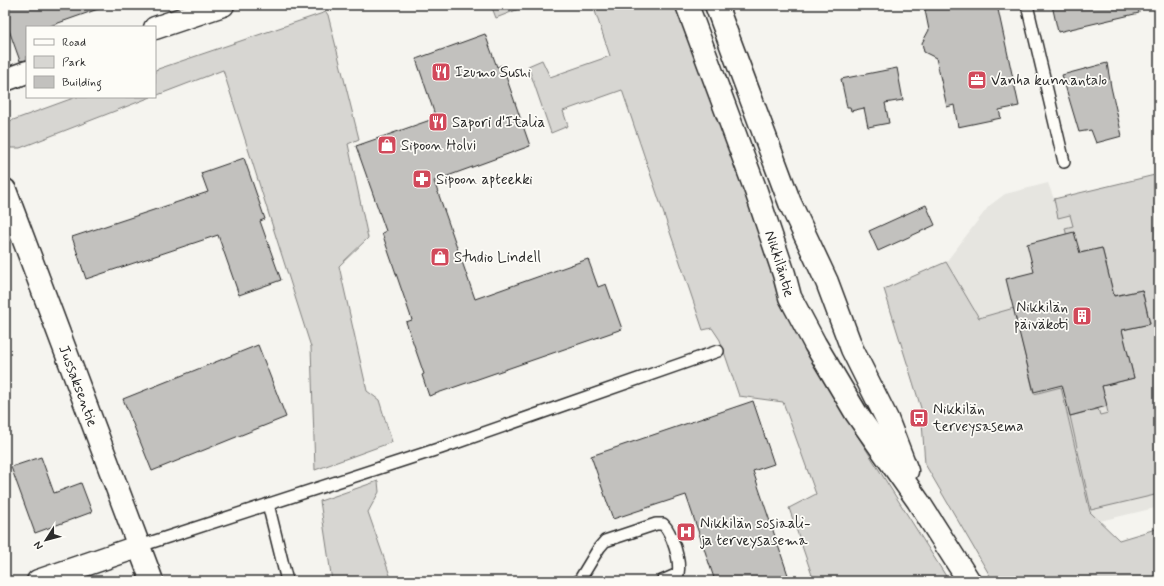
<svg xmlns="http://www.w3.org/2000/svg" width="1164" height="586" viewBox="0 0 1164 586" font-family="Mynerve,sans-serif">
	<rect width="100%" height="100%" fill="#f5f4ef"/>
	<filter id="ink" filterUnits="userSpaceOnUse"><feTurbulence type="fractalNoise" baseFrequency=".025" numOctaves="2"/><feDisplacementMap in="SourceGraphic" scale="8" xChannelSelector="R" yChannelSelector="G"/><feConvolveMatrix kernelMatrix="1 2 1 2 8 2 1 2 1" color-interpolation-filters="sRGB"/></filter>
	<g filter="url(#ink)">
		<!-- built -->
		<polygon fill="#e6e5e0" points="1159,174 1159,507 1100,521 1090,512 1061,387 1034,394 1014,308 979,318 946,262 989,206 1005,194 1048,183 1054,199"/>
		<!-- green -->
		<g fill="#d7d6d2" stroke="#81807e">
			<polygon points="491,5 529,5 496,18"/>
			<polygon points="593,5 675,5 736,162 784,305 828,389 949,581 814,581 789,508 816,494 783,402 739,396 720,340 712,328 703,330 622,90 563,111 568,126 551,133 528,66 542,60 550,77 610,56"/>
			<polygon points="326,12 328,15 359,139 348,144 368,238 339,266 367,391 379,400 392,442 315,470 311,347 223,70 155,96 155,70"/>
			<polygon points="76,97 151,97 20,148 10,148 5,143 5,123"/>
			<polygon points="1159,174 1159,494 1091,510 1070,416 1098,409 1100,415 1108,413 1102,386 1134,378 1122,330 1150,324 1142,290 1114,296 1102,248 1071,255 1065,228 1073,226 1070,215 1058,218 1054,199"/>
			<polygon points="946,262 979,318 1014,308 1034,394 1061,387 1090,512 1119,540 1159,528 1159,581 993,581 925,464 921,408 884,289"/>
			<polygon points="378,481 379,492 368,512 392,581 332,581 320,501"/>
		</g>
		<!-- building -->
		<g fill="#c2c1be" stroke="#2b2b2b">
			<polygon points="5,5 101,5 101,8 47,27 27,27 27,60 20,61 5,19"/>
			<polygon points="924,5 997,5 1019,106 999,110 1001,118 958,127 954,105 947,107 936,58 924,52 922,43 929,30"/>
			<polygon points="1052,5 1138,5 1139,13 1058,32"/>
			<polygon points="485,34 497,67 502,65 530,146 434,181 475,299 588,259 598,287 606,284 622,329 429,396 422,375 424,374 406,322 412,320 382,233 386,231 356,146 436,118 416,59"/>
			<polygon points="1107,63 1111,87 1122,136 1096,143 1091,130 1079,132 1062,75"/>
			<polygon points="897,68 903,100 885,103 889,123 868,127 864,108 851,111 850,107 847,107 841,79"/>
			<polygon points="244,158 265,219 260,221 281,280 239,295 218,235 86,279 72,237 208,192 201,173"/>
			<polygon points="926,205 935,225 878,251 869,231"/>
			<polygon points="1074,232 1080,253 1102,248 1114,296 1142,290 1150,324 1122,330 1134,378 1102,386 1107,406 1070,416 1062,385 1034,392 1006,279 1034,272 1027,244"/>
			<polygon points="258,345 286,417 152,471 123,399"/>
			<polygon points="753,401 774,464 753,471 790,581 715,581 686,495 613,519 591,456"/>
			<polygon points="41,457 54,493 81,483 92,512 35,533 11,467"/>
		</g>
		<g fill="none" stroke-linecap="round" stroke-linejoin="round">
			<defs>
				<g id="lane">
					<polyline points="1027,5 1064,162"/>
					<polyline points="268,504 287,581"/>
					<polyline points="140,546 441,448 718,351"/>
					<path d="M 579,581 L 599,548 L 605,541 L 656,524 L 663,524 C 672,533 681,561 678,574 L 662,581"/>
				</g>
				<g id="street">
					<polyline points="155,28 223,5"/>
					<polyline points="5,80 27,72"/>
					<path id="s1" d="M 5,190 L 152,581"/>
					<polyline points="38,581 140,546"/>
				</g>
				<g id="secondary">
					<path id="s2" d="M 687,5 L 756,191 L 784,274 L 790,297 L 815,344 L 856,413 L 918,501 L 969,581"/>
					<polyline points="716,5 790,203 827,282 852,349 887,419 907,471"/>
				</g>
			</defs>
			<!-- lane casing -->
			<use href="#lane" stroke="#2b2b2b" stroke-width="14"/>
			<!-- street casing -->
			<use href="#street" stroke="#2b2b2b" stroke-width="25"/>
			<!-- secondary casing -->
			<use href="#secondary" stroke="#2b2b2b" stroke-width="25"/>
			<!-- lane -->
			<use href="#lane" stroke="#fdfcf7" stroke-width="11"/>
			<!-- street -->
			<use href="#street" stroke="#fdfcf7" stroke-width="22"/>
			<!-- secondary -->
			<use href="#secondary" stroke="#fdfcf7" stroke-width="22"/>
		</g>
	</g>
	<!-- icons -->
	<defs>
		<symbol id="restaurant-square" viewBox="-11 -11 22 22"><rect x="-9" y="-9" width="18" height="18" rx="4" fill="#d1495b" stroke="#fdfcf7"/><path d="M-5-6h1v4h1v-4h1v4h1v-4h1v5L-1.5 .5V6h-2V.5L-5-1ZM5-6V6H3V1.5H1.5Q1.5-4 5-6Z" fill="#fff"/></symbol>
		<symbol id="office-square" viewBox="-11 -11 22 22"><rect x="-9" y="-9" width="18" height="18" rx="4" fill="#d1495b" stroke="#fdfcf7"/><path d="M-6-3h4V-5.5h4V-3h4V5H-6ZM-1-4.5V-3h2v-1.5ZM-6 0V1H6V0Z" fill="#fff"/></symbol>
		<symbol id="shop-square" viewBox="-11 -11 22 22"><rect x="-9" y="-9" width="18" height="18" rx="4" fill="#d1495b" stroke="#fdfcf7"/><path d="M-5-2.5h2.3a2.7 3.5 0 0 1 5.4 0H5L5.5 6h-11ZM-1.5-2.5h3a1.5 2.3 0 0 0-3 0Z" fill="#fff"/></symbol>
		<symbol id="pharmacy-square" viewBox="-11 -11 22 22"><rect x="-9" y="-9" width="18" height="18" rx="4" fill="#d1495b" stroke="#fdfcf7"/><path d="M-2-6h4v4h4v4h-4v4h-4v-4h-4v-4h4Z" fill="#fff"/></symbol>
		<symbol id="building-square" viewBox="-11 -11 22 22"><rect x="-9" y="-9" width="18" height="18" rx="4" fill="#d1495b" stroke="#fdfcf7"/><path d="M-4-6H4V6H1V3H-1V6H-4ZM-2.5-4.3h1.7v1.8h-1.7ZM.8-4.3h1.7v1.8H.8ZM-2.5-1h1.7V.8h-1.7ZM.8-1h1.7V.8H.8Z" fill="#fff"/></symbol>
		<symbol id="bus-square" viewBox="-11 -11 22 22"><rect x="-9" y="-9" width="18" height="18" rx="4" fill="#d1495b" stroke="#fdfcf7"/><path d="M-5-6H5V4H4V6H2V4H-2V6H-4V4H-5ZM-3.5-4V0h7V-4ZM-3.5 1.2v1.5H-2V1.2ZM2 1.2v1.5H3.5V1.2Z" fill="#fff"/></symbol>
		<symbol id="hospital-square" viewBox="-11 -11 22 22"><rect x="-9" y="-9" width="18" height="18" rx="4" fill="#d1495b" stroke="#fdfcf7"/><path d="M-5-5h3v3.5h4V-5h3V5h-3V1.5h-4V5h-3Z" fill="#fff"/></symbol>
	</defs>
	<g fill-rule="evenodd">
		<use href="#restaurant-square" x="430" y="61" width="22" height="22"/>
		<use href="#office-square" x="966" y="69" width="22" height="22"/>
		<use href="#restaurant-square" x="427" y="111" width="22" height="22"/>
		<use href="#shop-square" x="376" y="134" width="22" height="22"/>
		<use href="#pharmacy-square" x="411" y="168" width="22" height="22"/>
		<use href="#shop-square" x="429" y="246" width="22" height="22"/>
		<use href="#building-square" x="1071" y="305" width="22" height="22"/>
		<use href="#bus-square" x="908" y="407" width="22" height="22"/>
		<use href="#hospital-square" x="675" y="521" width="22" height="22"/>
	</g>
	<g text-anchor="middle" stroke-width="3.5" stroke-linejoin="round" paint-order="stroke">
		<!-- poi labels -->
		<g font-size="15" fill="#2b2b2b" stroke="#fdfcf7" text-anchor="start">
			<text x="455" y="77">Izumo Sushi</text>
			<text x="991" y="85">Vanha kunnantalo</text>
			<text x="452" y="127">Sapori d'Italia</text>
			<text x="401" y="150">Sipoon Holvi</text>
			<text x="436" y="184">Sipoon apteekki</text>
			<text x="454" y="262">Studio Lindell</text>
			<text x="1068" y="312" text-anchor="end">Nikkilän<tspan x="1068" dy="17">päiväkoti</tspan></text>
			<text x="933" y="414">Nikkilän<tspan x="933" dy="17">terveysasema</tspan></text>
			<text x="700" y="528">Nikkilän sosiaali-<tspan x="700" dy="17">ja terveysasema</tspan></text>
		</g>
		<!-- street labels -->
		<g font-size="15" fill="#2b2b2b" stroke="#fdfcf7">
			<text dy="5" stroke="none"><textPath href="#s2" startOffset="275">Nikkiläntie</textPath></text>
			<text dy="5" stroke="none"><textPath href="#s1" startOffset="209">Jussaksentie</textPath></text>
		</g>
	</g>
	<!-- margin -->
	<rect width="1164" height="586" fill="none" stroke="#fdfcf7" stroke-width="20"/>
	<rect x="10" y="10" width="1144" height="566" fill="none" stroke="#2b2b2b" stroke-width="1.5" filter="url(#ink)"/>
	<!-- legend -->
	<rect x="26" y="26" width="130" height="72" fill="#fdfcf7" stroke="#a9a8a5"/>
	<rect x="34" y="39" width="20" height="6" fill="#fdfcf7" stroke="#a9a8a5"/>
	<text x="62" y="46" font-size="12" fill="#2b2b2b">Road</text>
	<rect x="34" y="56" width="20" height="12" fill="#d7d6d2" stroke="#a9a8a5"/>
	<text x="62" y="66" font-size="12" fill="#2b2b2b">Park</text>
	<rect x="34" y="76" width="20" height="12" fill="#c2c1be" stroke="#a9a8a5"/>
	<text x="62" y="86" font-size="12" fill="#2b2b2b">Building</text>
	<!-- north arrow -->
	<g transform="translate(46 540) rotate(234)" stroke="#fdfcf7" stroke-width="3" paint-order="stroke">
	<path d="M0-3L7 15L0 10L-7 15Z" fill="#2b2b2b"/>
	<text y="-6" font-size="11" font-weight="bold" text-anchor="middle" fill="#2b2b2b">N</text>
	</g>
</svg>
